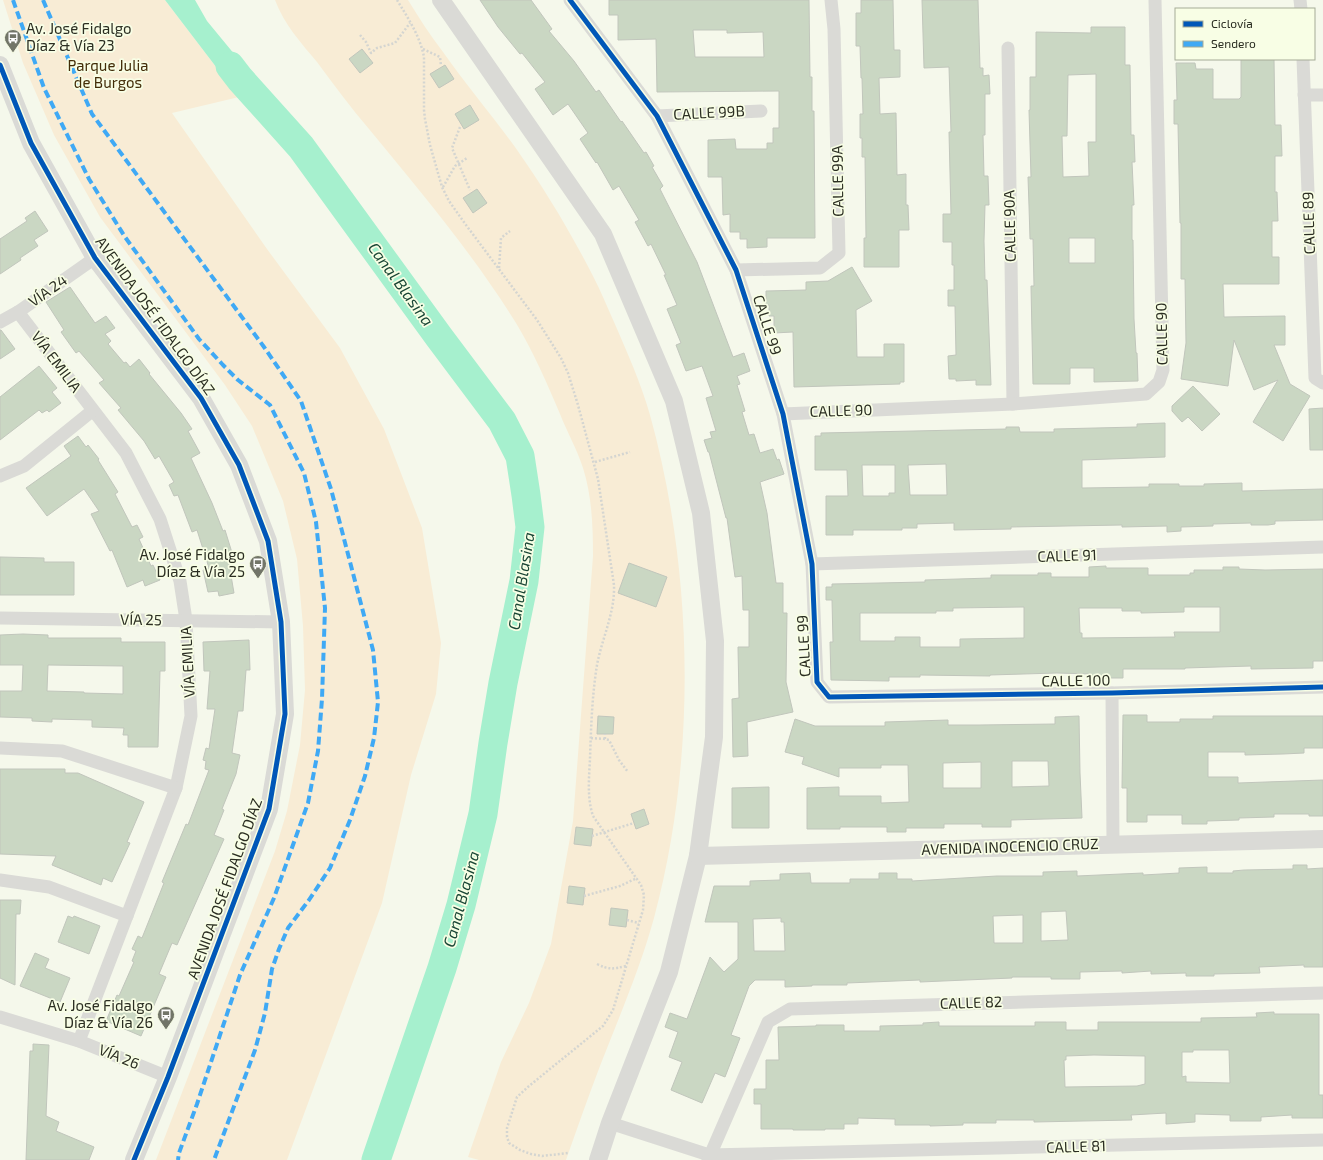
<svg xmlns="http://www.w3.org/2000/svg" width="1323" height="1160" viewBox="0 0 1323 1160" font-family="'Exo 2',sans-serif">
	<rect width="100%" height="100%" fill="#f5f8eb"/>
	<!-- green -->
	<g fill="#f8ecd5">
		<polygon points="3,0 165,0 239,97 172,113 267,249 340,348 384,429 422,528 441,643 436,694 411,775 382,903 287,1160 156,1160 275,851 287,811 300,745 305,690 303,626 297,559 283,501 252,426 225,385 100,217 54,135 23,63"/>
		<path d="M 275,0 L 408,0 C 419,18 430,35 443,52 C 466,85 492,115 515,147 C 544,188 570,231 593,276 C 601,291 607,307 614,322 C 627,352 641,383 650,415 C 694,574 697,758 654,918 C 640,969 619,1017 600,1066 C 588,1097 577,1129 566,1160 L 479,1160 L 468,1157 L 501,1062 L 529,1003 L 551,944 L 573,821 L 593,556 C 593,527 592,496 583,468 C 577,449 567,432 560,414 C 547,383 533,351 516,323 C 473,254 421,192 369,129 C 351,108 334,85 317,62 C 301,43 284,24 275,0 Z"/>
	</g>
	<!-- water -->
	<polygon fill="#a6f0ce" points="165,0 195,0 207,21 268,95 239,97"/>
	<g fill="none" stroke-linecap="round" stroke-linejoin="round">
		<!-- river -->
		<polyline stroke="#a6f0ce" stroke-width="29" points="230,66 240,79 301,147 439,337 502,421 520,456 526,495 530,527 524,581 503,683 493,743 483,814 461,905 442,968 376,1160"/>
	</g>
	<!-- building -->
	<g fill="#cad7c3" stroke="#c1c6bc" fill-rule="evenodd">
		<polygon points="480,0 531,0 552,29 549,31 574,61 596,92 599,90 621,122 622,121 644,153 646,152 654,166 652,167 663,186 660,189 663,195 697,262 733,357 744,353 750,371 737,376 740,384 737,385 745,411 742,412 749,435 754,434 760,453 773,449 777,460 779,459 784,474 760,482 767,513 776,583 783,583 783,613 787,613 786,682 793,712 747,722 748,756 733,757 732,699 739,698 738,647 749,647 749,610 743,610 742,576 735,577 727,518 726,518 709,452 708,452 704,440 712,438 710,432 716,431 706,398 713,396 702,366 686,371 676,345 681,343 667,309 677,305 664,275 666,275 651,244 648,246 635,222 639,220 619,186 613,190 597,162 596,163 580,139 588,133 568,104 553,115 535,89 545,82 522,53 520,54 498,27"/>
		<path d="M 609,0 L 809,0 L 810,77 L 812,77 L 812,111 L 814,111 L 815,238 L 767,238 L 767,247 L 747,248 L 747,239 L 740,239 L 740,232 L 730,232 L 730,214 L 723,215 L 722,177 L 708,177 L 708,140 L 735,139 L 736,149 L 767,149 L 767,143 L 773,143 L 773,128 L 779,128 L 779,91 L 657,92 L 656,39 L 618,40 L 618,15 L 609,15 ZM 693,30 L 727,30 L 727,33 L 763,32 L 764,57 L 695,57 Z"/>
		<polygon points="861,0 893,0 894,50 900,50 900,77 879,78 880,114 896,113 897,175 906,174 906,205 908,205 909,230 899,230 899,267 864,267 864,238 866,238 865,157 862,157 862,138 860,138 860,114 863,114 862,78 861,78 860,46 856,46 856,13 861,13"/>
		<polygon points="922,0 978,0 980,68 983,68 983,76 989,75 990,94 985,94 985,135 983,135 984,176 988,176 989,205 985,205 984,241 985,280 987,280 991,385 976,385 976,380 956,381 956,379 949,379 948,356 956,355 955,306 948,306 948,290 954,290 954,265 952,265 952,242 943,242 943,214 951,214 949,132 951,132 949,67 924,68"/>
		<path d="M 1091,27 L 1125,27 L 1125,65 L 1130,65 L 1131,135 L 1134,135 L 1135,162 L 1132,162 L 1134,205 L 1132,205 L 1132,240 L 1133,240 L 1134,319 L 1136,353 L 1137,353 L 1138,381 L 1094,382 L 1094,368 L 1070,368 L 1070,384 L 1033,384 L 1031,286 L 1034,286 L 1033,239 L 1030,239 L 1029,206 L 1028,177 L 1031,177 L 1029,110 L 1030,110 L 1030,77 L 1036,77 L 1036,32 L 1091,33 ZM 1096,74 L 1096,142 L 1088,142 L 1089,176 L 1063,177 L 1062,136 L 1067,136 L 1068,75 ZM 1069,238 L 1095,238 L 1095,263 L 1069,263 Z"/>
		<polygon points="362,49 373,63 360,73 349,59"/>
		<polygon points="1241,59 1274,59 1275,125 1281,125 1282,156 1275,156 1275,192 1277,192 1278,221 1272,221 1272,257 1279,257 1279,284 1223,284 1224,317 1285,316 1285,345 1274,345 1290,384 1310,396 1283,441 1253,422 1278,380 1254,390 1234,340 1228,386 1181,379 1186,343 1185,279 1181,279 1181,223 1180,223 1178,124 1174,124 1174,100 1177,100 1176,63 1195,63 1196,69 1213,69 1213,99 1239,99 1241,97"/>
		<polygon points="445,65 454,79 439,88 430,74"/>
		<polygon points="470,105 479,120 464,129 455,114"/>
		<polygon points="477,189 487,203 473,213 463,198"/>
		<polygon points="35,211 48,231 34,240 38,246 20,258 21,260 0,274 0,239 27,221 25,218"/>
		<polygon points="852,267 872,301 856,310 857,357 884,357 884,344 904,344 904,382 900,382 900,384 794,387 793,332 774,333 774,316 769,316 769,305 766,305 766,291 806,290 806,282 828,281"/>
		<polygon points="70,287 95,323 106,316 115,328 105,334 111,341 108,344 124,363 126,362 130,367 139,359 150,373 149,374 181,413 192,429 188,431 200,453 191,458 212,503 223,531 225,530 233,556 228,558 234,593 219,596 218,591 208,592 203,570 209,568 197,530 192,532 178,495 174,496 169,485 174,482 159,456 155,459 144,441 118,410 121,408 99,383 104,380 79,351 76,353 61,332 64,330 46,302"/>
		<polygon points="0,330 1,330 15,349 0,359"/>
		<polygon points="39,366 57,388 52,392 61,403 49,412 47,410 42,413 39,410 0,440 0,397"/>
		<polygon points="1193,386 1220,414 1202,431 1188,417 1182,422 1172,411 1172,406"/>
		<polygon points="1323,408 1323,450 1310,450 1309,409"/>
		<path d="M 1165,423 L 1165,457 L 1082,460 L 1082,488 L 1149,487 L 1149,484 L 1179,484 L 1179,486 L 1204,486 L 1204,484 L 1242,483 L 1242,491 L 1323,489 L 1323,520 L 1275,521 L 1275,524 L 1268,525 L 1251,525 L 1251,523 L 1213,524 L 1213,526 L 1181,527 L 1181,531 L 1167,532 L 1167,526 L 1122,527 L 1122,525 L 1011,527 L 1011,529 L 954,530 L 954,523 L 917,524 L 917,528 L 902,528 L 902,530 L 853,530 L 853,535 L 826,535 L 826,496 L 848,496 L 847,470 L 815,470 L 815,436 L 821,436 L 821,433 L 1006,429 L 1006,427 L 1019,427 L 1020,432 L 1054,432 L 1054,429 L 1137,427 L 1137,424 ZM 946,464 L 947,495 L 910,495 L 908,465 ZM 862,465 L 895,465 L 895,493 L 889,493 L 889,496 L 863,496 Z"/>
		<polygon points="78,436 86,447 88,445 99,459 98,460 118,492 115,494 132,527 137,525 143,537 139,539 151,566 153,565 160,580 145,586 143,580 127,587 112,550 110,551 91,514 99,511 84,489 47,516 26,488 71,456 64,446"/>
		<polygon points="0,557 44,558 44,562 74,562 74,595 0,595"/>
		<polygon points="629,563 667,577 656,607 618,593"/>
		<path d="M 1106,566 L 1106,568 L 1148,568 L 1148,575 L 1190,575 L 1190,573 L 1194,573 L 1194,570 L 1223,570 L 1223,567 L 1239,567 L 1239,569 L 1265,570 L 1323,569 L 1323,661 L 1313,661 L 1313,668 L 1251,669 L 1251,666 L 1185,668 L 1185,669 L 1123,669 L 1123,678 L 1091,678 L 1091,674 L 1057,673 L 990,675 L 990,676 L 920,675 L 920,677 L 889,677 L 889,681 L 831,680 L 830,642 L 833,642 L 832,600 L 826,600 L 826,587 L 832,587 L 832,584 L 925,582 L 925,580 L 991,578 L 991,575 L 1038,575 L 1038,573 L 1051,573 L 1051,577 L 1089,577 L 1089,567 ZM 1024,607 L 1024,638 L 960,639 L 960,647 L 920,647 L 920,637 L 895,637 L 895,641 L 860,641 L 860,613 L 936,613 L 936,611 L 953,611 L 953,608 ZM 1184,607 L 1220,607 L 1220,632 L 1174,632 L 1175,637 L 1082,638 L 1082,633 L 1080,633 L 1079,608 L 1122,608 L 1122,611 L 1141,611 L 1141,613 L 1184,612 Z"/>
		<path d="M 23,634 L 48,635 L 48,638 L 121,638 L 121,642 L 165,642 L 165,671 L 160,671 L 158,747 L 128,747 L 128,735 L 123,735 L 124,728 L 92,727 L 92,720 L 52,719 L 52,722 L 32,721 L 32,718 L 0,717 L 0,691 L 22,691 L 23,665 L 0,665 L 0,635 ZM 48,665 L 123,666 L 123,694 L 84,693 L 84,692 L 47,691 Z"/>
		<polygon points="249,640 250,670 246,670 243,711 238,711 232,753 240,755 236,774 222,809 224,810 214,835 224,839 177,945 172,943 159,974 166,977 141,1036 106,1021 117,995 119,996 134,962 132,961 136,951 132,949 138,936 142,938 164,883 162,882 186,824 188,825 209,770 205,769 206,761 203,760 206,748 209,749 215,709 207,709 210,671 204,671 203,642"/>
		<polygon points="1123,715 1147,715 1147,722 1180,722 1180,719 1213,719 1213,716 1323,716 1323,748 1304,748 1304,753 1283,754 1245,755 1245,752 1208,752 1208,777 1238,777 1238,783 1323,780 1323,816 1309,816 1309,814 1274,814 1274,817 1239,818 1239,820 1207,821 1207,824 1182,824 1182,815 1147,815 1147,822 1127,822 1127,788 1122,788"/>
		<polygon points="598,716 614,717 613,734 597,734"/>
		<path d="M 1079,716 L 1080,773 L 1082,818 L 1011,820 L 1011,827 L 982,827 L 982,824 L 944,824 L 944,828 L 906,828 L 906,832 L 887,832 L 887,827 L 840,827 L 840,829 L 807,829 L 807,788 L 839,787 L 839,796 L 881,796 L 881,803 L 909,802 L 908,765 L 881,765 L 881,768 L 839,768 L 839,777 L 802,764 L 804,757 L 785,752 L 795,719 L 815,726 L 885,726 L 885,722 L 948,720 L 948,725 L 979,725 L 1055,724 L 1055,717 ZM 1012,761 L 1048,761 L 1049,786 L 1012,787 ZM 981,762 L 981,788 L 943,788 L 943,763 Z"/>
		<polygon points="0,769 65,769 65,773 78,773 144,802 127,842 130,843 112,882 103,878 101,885 52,865 56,856 0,854"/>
		<polygon points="769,787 769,828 732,828 732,788"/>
		<polygon points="644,809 649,824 636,829 631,814"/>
		<polygon points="576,827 593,829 591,846 574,844"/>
		<path d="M 1293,865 L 1307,865 L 1307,869 L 1323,868 L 1323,967 L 1304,967 L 1304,965 L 1259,967 L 1260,973 L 1214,974 L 1214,976 L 1186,976 L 1186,973 L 1151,974 L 1151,971 L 1122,973 L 1122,971 L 1080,972 L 1080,979 L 1051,979 L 1051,977 L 1012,977 L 1012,978 L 920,982 L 920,980 L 847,983 L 847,985 L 812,985 L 812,986 L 785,987 L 785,980 L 755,980 L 749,986 L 731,1035 L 740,1038 L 725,1077 L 715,1073 L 702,1103 L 671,1090 L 682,1062 L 669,1057 L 678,1032 L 665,1027 L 670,1013 L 687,1019 L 710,957 L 724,972 L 738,959 L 738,922 L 705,922 L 714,886 L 750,886 L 750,881 L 780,880 L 780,874 L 810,873 L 811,883 L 850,883 L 850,879 L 879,879 L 879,873 L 897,873 L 897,879 L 912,879 L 912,881 L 997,876 L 1043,876 L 1043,872 L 1077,871 L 1077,876 L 1143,873 L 1143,875 L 1179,873 L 1179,868 L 1207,867 L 1207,873 L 1233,873 L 1233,871 L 1244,870 L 1293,869 ZM 1066,911 L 1068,940 L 1041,941 L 1041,912 ZM 1023,915 L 1023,943 L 994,943 L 993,916 ZM 781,918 L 781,922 L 784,922 L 785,951 L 754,951 L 753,919 Z"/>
		<polygon points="569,886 585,888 583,905 567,903"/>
		<polygon points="0,900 21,900 20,914 16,914 15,985 0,978"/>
		<polygon points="611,908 628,910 626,927 609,925"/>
		<polygon points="68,916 73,918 74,916 100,926 89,954 58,942"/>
		<polygon points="35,953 49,959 45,968 70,978 60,1002 20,986"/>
		<path d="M 1274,1012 L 1274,1014 L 1319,1014 L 1319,1095 L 1323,1095 L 1323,1118 L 1292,1118 L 1292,1115 L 1261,1117 L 1261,1121 L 1230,1121 L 1230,1115 L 1195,1114 L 1195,1122 L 1166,1124 L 1166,1113 L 1131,1115 L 1132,1120 L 1034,1122 L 1034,1120 L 996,1120 L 996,1123 L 963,1123 L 963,1125 L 930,1126 L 930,1125 L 895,1125 L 895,1119 L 858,1118 L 858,1124 L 844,1124 L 844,1129 L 825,1129 L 825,1130 L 793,1130 L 793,1129 L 761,1129 L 761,1104 L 754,1104 L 754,1089 L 766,1089 L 766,1060 L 779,1060 L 778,1027 L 816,1026 L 816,1025 L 844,1025 L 844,1031 L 880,1031 L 880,1026 L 923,1025 L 923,1023 L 939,1022 L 939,1026 L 1035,1026 L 1035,1022 L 1066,1022 L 1066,1030 L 1098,1030 L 1098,1022 L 1201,1022 L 1201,1018 L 1257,1017 L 1256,1013 ZM 1193,1050 L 1229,1050 L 1230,1083 L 1186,1082 L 1186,1076 L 1182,1077 L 1182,1052 L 1193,1052 ZM 1094,1055 L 1145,1056 L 1145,1084 L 1137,1086 L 1065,1087 L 1064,1060 L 1066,1060 L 1066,1056 Z"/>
		<polygon points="33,1044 49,1045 46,1116 59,1122 56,1131 94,1147 89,1160 26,1160 30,1051 33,1051"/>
	</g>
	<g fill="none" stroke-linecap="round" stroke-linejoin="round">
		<!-- path -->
		<g stroke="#d4d5d1" stroke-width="2.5" stroke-dasharray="2 2" stroke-linecap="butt">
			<path d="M 397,0 C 408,18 420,36 424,57 L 424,110 L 425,119 L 430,145 L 442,187 L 449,201 L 466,225 L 537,320 L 561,358 L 568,373 L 578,405 L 598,479 L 614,585 C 615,613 602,638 597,665 C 592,696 591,728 590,759 C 589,778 587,798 593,816 L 641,885 L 644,895 L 643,910 L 613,1010 L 603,1026 L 529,1086 L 517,1097 L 507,1128 L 507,1137 L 509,1143 L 520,1150 L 531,1154 L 542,1156 L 568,1153"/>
			<polyline points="360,35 366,42 371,53 377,48 395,43 410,23"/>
			<polyline points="423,49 440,57 441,66"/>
			<polyline points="460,127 452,148 470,190"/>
			<polyline points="443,187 455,166 467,158"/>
			<polyline points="499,268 501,238 510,231"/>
			<polyline points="595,462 630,452"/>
			<polyline points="591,738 605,739 609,740 619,760 628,772"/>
			<polyline points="605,739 605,734"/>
			<polyline points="592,836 634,823"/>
			<polyline points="584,896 620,886 637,878"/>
			<polyline points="627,920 639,923"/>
			<path d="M 597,964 C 609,970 613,969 626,966"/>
		</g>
		<!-- street -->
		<g stroke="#dadad6" stroke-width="13">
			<polyline points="570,0 657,116 736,270 783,414 812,564 817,682 829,697 1112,693 1323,687"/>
			<polyline points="1300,0 1301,9"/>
			<polyline points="1008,48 1013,404"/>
			<polyline points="1303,59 1315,378 1323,383"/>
			<polyline points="1304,95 1323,95"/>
			<polyline points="657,116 761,111"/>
			<polyline points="736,270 820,268 839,253 834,29 831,0"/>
			<polyline points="18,312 126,453 160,519 180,581 186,620 191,716 176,788 79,1041"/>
			<polyline points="0,322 18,312 95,258"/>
			<polyline points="783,414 1013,404 1146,394 1159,382 1163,370 1155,0"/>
			<polyline points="0,476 24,466 92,411"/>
			<polyline points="812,564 1323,547"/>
			<polyline points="0,618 281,622"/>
			<polyline points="1112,693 1113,844"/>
			<polyline points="0,748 62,751 176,788"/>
			<polyline points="0,880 49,887 127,916"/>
			<polyline points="0,1017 79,1041 168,1077"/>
			<polyline points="610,1123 709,1155 1323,1140"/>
			<polyline points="708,1160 768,1022 790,1009 1323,993"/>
		</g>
		<!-- secondary -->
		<g stroke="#dadad6" stroke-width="18">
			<polyline points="441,0 603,234 674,401 701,513 715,641 714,737 698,856 669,972 610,1123 598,1160"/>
			<polyline points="0,65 31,143 95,258 201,398 239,465 268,541 281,622 285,714 269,809 168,1077 134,1160"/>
			<polyline points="698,856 1323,839"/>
		</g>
		<!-- quiet -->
		<g stroke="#3fa9f5" stroke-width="4" stroke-dasharray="8 4" stroke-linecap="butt">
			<polyline points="13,0 44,88 89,179 125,237 199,339 223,365 238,380 270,405 304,473 316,522 325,608 322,699 318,751 308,803 274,898 240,975 197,1104 179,1153 178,1160"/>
			<polyline points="43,0 92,114 264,347 301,401 331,489 373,650 378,702 374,738 365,776 350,820 330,868 309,900 288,928 279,949 272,969 265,1013 255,1050 214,1160"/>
		</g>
		<defs>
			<g id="cycleway">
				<polyline points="570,0 657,116 736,270 783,414 812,564 817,682 829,697 1112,693 1323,687"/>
				<polyline points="0,65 31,143 95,258 201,398 239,465 268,541 281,622 285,714 269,809 168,1077 134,1160"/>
			</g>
		</defs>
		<!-- cycleway casing -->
		<use href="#cycleway" stroke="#f8fee5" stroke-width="8"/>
		<!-- cycleway -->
		<use href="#cycleway" stroke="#0057b8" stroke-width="5"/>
	</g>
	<!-- icons -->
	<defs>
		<symbol id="bus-pin" viewBox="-11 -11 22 30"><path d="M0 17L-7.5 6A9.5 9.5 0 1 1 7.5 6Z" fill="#727568" stroke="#f8fee5"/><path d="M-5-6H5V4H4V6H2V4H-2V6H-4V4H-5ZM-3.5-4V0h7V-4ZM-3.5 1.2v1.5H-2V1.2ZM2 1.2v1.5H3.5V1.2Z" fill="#fff"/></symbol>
	</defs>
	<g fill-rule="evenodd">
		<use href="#bus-pin" x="3" y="28" width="20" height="27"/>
		<use href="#bus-pin" x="248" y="554" width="20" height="27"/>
		<use href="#bus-pin" x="156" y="1005" width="20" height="27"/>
	</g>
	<g text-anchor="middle" stroke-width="3.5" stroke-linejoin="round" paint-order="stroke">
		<!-- poi labels -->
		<g font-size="15" fill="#2b2e22" stroke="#f8fee5" text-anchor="end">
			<text x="26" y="34" text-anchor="start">Av. José Fidalgo<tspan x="26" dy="17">Díaz &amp; Vía 23</tspan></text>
			<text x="245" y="560">Av. José Fidalgo<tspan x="245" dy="17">Díaz &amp; Vía 25</tspan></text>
			<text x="153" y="1011">Av. José Fidalgo<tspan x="153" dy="17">Díaz &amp; Vía 26</tspan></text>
		</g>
		<!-- park labels -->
		<g font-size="15" fill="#422c08" stroke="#f8fee5">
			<text x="108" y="71">Parque Julia<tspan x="108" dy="17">de Burgos</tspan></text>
		</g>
		<!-- street labels -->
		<g font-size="15" fill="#2b2e22" stroke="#f8fee5">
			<text transform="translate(709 113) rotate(-3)" y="5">CALLE 99B</text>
			<text transform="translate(838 181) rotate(-91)" y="5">CALLE 99A</text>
			<text transform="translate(1309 223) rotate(-92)" y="5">CALLE 89</text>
			<text transform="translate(1010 226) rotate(-91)" y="5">CALLE 90A</text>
			<text transform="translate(48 291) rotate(-35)" y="5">VÍA 24</text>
			<text transform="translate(155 316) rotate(54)" y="5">AVENIDA JOSÉ FIDALGO DÍAZ</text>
			<text transform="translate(767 325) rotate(72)" y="5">CALLE 99</text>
			<text transform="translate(1162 334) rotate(-91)" y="5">CALLE 90</text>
			<text transform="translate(56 362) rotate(53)" y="5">VÍA EMILIA</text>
			<text transform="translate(841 411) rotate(-2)" y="5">CALLE 90</text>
			<text transform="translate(1067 556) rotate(-2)" y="5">CALLE 91</text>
			<text transform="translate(141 620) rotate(1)" y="5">VÍA 25</text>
			<text transform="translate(804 646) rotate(-93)" y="5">CALLE 99</text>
			<text transform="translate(188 662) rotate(-93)" y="5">VÍA EMILIA</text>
			<text transform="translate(1076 681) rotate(-1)" y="5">CALLE 100</text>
			<text transform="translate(1010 847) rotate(-2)" y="5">AVENIDA INOCENCIO CRUZ</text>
			<text transform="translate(225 889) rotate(-70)" y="5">AVENIDA JOSÉ FIDALGO DÍAZ</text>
			<text transform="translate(971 1003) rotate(-2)" y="5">CALLE 82</text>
			<text transform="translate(119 1057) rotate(22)" y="5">VÍA 26</text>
			<text transform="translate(1076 1147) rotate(-2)" y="5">CALLE 81</text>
		</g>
		<!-- water labels -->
		<g font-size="16" font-style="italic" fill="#194635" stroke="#f8fee5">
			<text transform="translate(401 284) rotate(54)" y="6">Canal Blasina</text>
			<text transform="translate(521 581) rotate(-81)" y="6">Canal Blasina</text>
			<text transform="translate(461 899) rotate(-75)" y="6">Canal Blasina</text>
		</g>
	</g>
	<!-- legend -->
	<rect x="1175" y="8" width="140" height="52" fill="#f8fee5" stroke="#a6ab97"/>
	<rect x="1183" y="21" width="20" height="6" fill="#0057b8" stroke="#a6ab97"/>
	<text x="1211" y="28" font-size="12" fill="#2b2e22">Ciclovía</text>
	<rect x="1183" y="41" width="20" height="6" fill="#3fa9f5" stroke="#a6ab97"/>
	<text x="1211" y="48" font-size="12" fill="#2b2e22">Sendero</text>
</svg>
